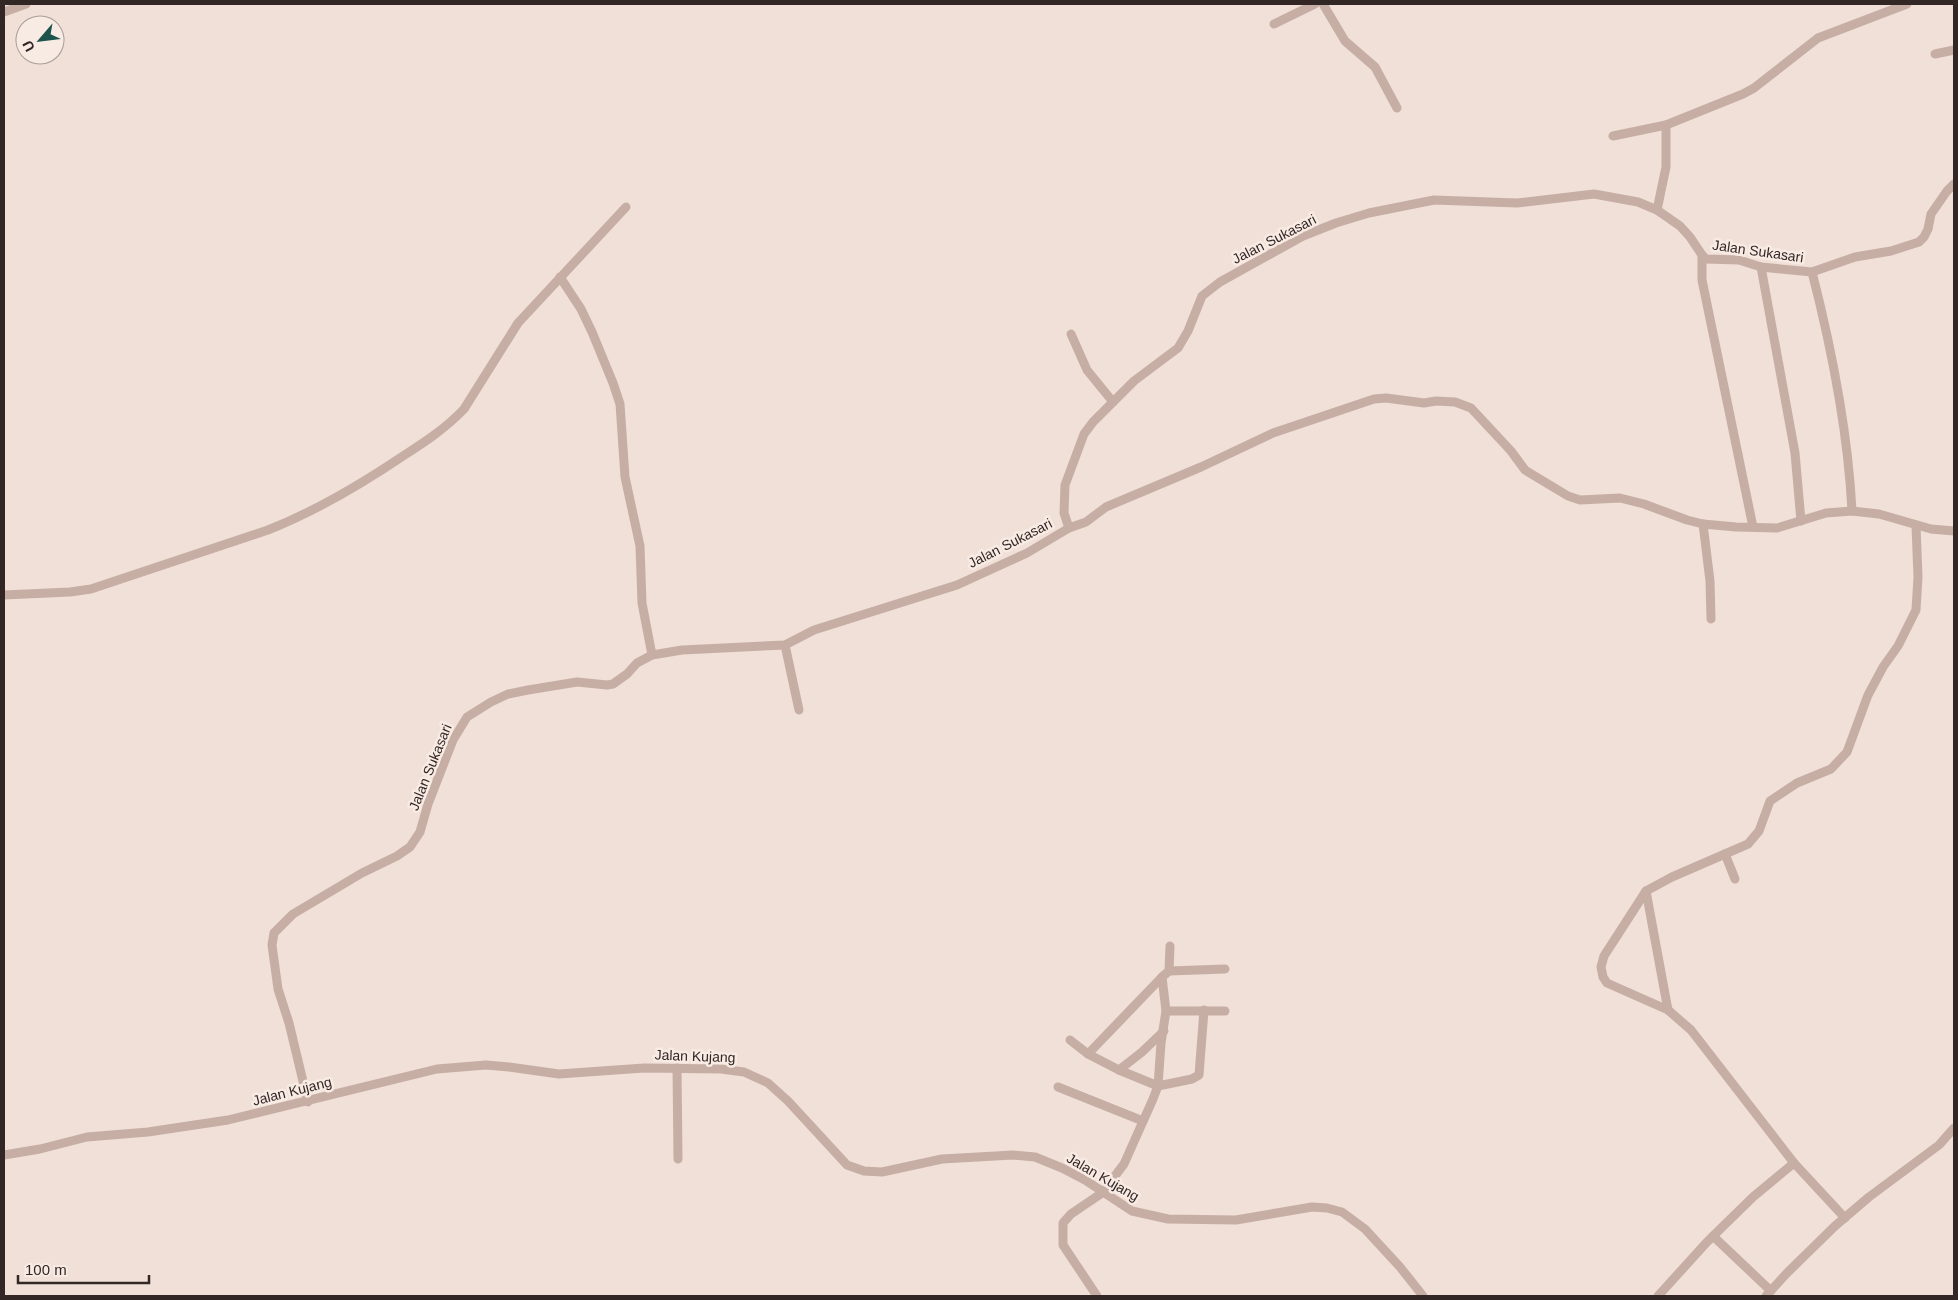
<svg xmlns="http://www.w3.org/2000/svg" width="1958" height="1300" viewBox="0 0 1958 1300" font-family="Arial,sans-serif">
	<rect width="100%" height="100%" fill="#f0e0d8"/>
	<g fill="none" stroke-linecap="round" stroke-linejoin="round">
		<!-- minor -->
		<g stroke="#c7aea4" stroke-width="9">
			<polyline points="1323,4 1345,41 1375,67 1397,108"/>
			<polyline points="4,12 26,4"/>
			<polyline points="1274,24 1315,4"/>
			<polyline points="1935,54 1954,50"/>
			<polyline points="1613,136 1666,125 1743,94 1754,88 1818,38 1907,4"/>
			<polyline points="1657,210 1666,167 1666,125"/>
			<polyline points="1702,255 1702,280 1753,527"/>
			<polyline points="1761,267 1795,453 1801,521"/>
			<path d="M 1812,272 C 1832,350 1848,431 1852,511"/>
			<polyline points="560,277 581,309 592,332 613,383 620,404 625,477 640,546 642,603 652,655"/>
			<polyline points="1071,334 1087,370 1113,402"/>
			<polyline points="1703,524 1710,581 1711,619"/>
			<polyline points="1069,528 1086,522 1106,507 1201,467 1273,433 1374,399 1386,398 1424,403 1436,401 1455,402 1471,408 1511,451 1525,470 1568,496 1580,500 1620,498 1644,504 1687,520 1703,524 1736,527 1777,528 1826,513 1852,511 1879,514 1931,529 1954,531"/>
			<path d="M 4,595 L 70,592 L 91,589 L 268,530 C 316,511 360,485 403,456 C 425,442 446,428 464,409 L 518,323 L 626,207"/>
			<polyline points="785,645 799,710"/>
			<polyline points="1725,854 1735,879"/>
			<polyline points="1646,891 1668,1010"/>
			<polyline points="1169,971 1225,969"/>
			<polyline points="1166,1011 1225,1011"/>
			<polyline points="1164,1031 1142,1052 1119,1070 1158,1086 1192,1079 1199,1075 1204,1010"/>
			<polyline points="1070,1040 1088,1054 1119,1070"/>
			<polyline points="1088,1054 1162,977"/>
			<polyline points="677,1068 678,1159"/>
			<polyline points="1058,1087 1143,1121"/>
			<polyline points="308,1102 289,1023 278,989 272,945 274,933 293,914 362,873 397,856 410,847 420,832 428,804 453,740 467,717 491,702 508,694 528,690 577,682 607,685 613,684 627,674 637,663 652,655 682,650 785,645 814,630 957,585 1027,553 1069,528 1064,513 1065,485 1084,434 1093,422 1134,381 1178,348 1188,331 1202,296 1220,282 1303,236 1336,223 1369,213 1434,200 1517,203 1594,194 1638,202 1657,210 1680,226 1690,237 1702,255 1706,259 1739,260 1761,267 1812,272 1855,257 1891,251 1919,242 1924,237 1928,229 1931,214 1947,191 1954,184"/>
			<polyline points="4,1155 40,1149 87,1137 148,1132 228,1120 437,1069 486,1065 509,1067 559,1074 644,1068 721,1069 744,1072 768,1083 788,1101 847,1165 864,1171 882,1172 942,1159 1013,1155 1035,1157 1062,1168 1085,1180 1132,1211 1168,1219 1236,1220 1312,1207 1327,1208 1342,1212 1365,1229 1400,1267 1423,1296"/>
			<polyline points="1845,1218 1794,1163 1691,1030 1668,1010 1607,983 1603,977 1601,967 1604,956 1646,891 1672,877 1748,844 1759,831 1770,801 1797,783 1831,769 1847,752 1868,695 1883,667 1898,646 1916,610 1918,577 1916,526"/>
			<polyline points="1713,1236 1771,1291"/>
			<polyline points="1097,1296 1063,1245 1063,1223 1071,1214 1102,1193 1124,1164 1153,1099 1158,1086 1161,1043 1166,1011 1162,977 1169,971 1170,946"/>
			<polyline points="1658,1296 1707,1242 1753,1197 1794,1163"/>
			<polyline points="1766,1296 1787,1273 1835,1226 1869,1197 1939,1145 1954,1128"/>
		</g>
	</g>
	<g text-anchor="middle" stroke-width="5" stroke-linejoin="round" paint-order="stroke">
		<!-- street labels -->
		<g font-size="14" fill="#332726" stroke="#f8ebe4">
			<text transform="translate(1274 239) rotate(-27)" y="5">Jalan Sukasari</text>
			<text transform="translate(1758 251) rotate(8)" y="5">Jalan Sukasari</text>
			<text transform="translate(1010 543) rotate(-27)" y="5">Jalan Sukasari</text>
			<text transform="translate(430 767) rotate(-68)" y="5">Jalan Sukasari</text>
			<text transform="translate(695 1056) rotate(2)" y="5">Jalan Kujang</text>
			<text transform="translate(292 1091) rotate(-14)" y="5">Jalan Kujang</text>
			<text transform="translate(1103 1177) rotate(30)" y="5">Jalan Kujang</text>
		</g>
	</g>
	<!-- border -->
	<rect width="1958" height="1300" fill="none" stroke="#332726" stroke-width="10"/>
	<!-- north arrow -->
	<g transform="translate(40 40) rotate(242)"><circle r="24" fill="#f8ebe4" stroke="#a99d98"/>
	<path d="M0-4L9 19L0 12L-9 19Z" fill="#1d534c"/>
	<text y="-8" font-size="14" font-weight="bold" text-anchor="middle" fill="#332726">U</text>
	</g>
	<!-- scale -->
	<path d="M18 1275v8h131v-8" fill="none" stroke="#332726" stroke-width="2.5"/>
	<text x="25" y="1275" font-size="15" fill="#332726" stroke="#f8ebe4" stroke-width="4" paint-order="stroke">100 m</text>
</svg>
